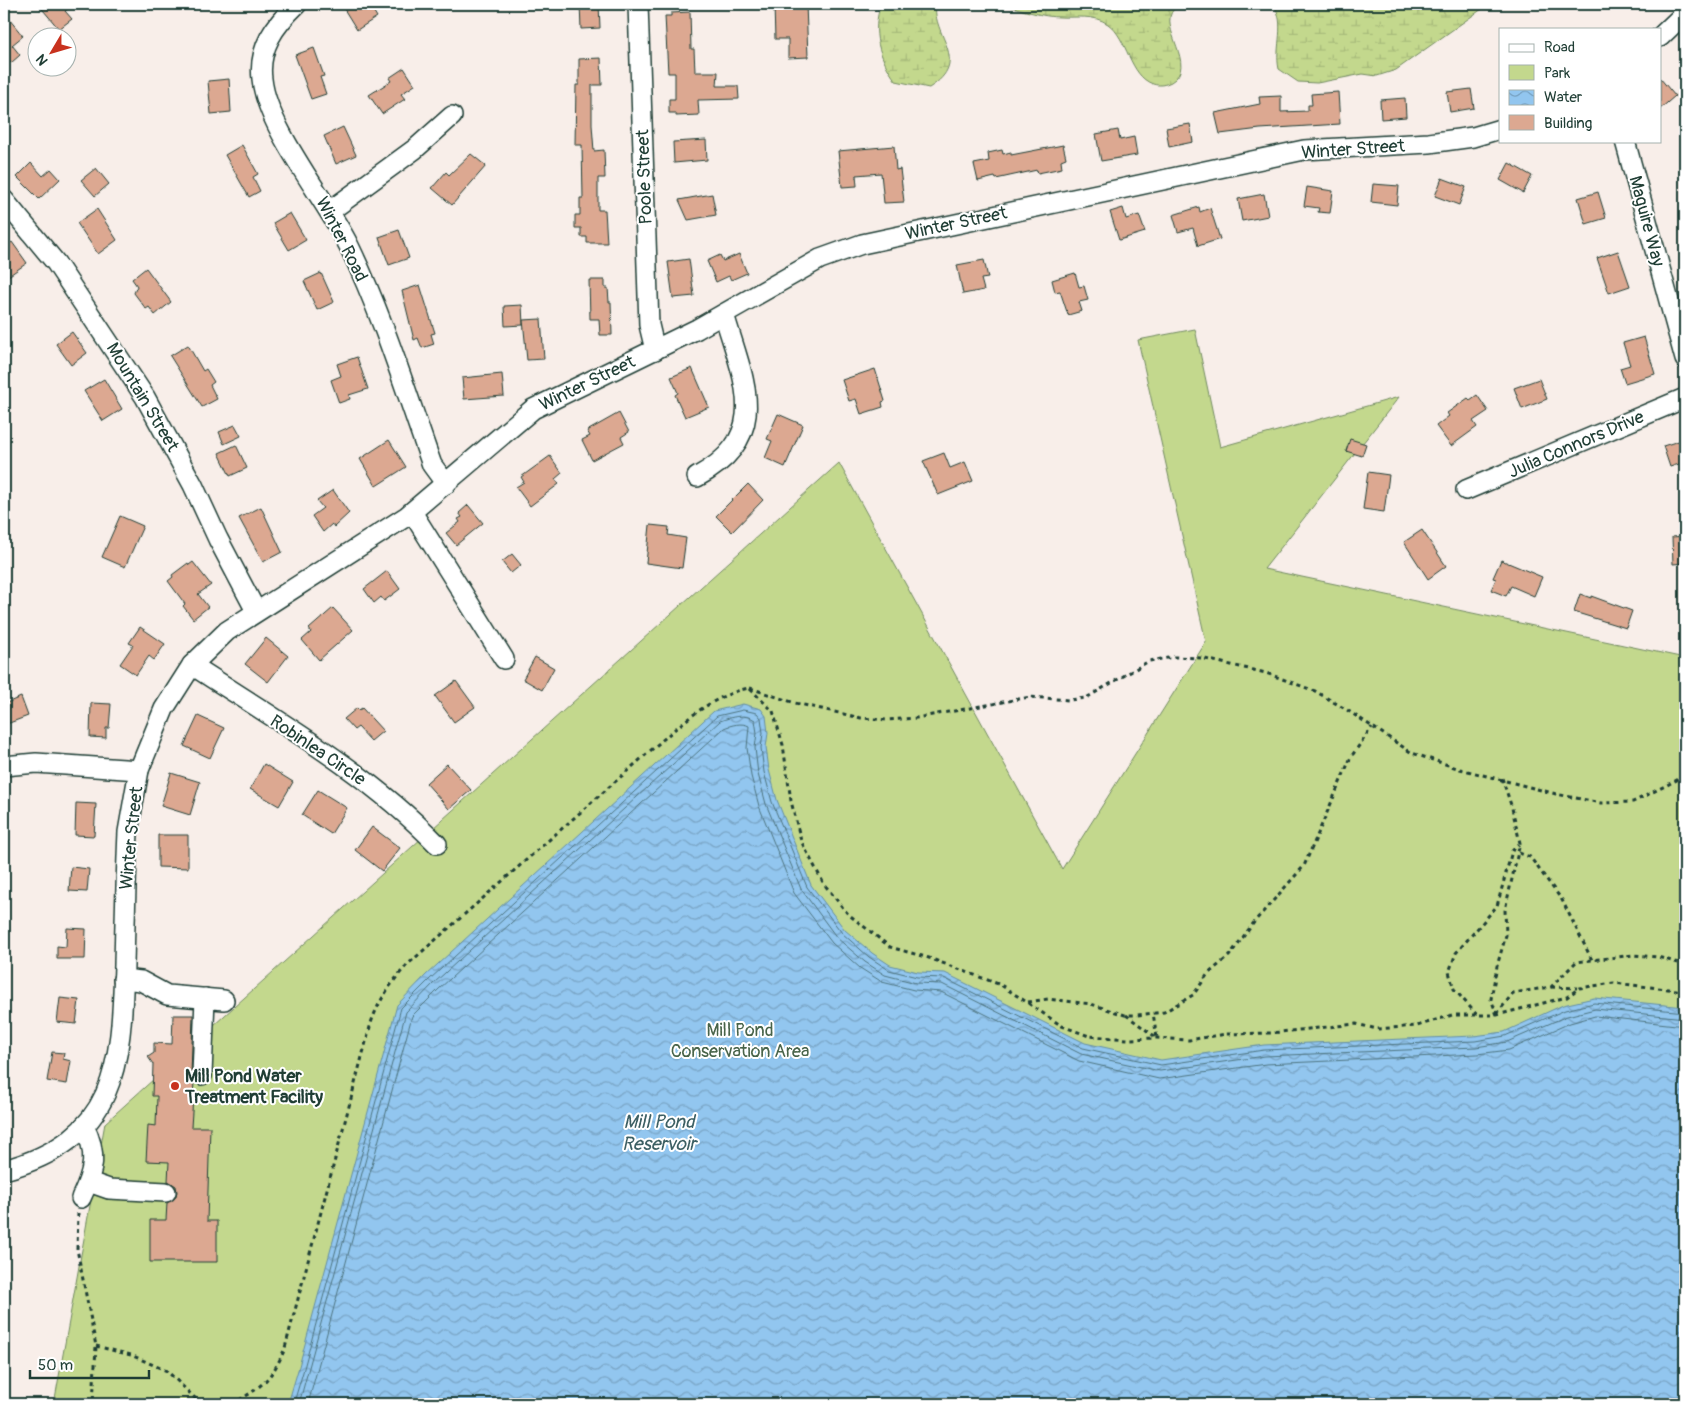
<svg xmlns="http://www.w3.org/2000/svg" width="1689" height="1408" viewBox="0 0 1689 1408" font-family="Pangolin,sans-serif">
	<defs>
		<pattern id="wetland-marsh" width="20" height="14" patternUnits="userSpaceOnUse" patternTransform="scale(1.25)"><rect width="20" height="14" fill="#c3d88d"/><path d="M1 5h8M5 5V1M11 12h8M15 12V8" fill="none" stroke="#a7ba7a"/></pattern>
		<pattern id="water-waves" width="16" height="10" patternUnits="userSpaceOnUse" patternTransform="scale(1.25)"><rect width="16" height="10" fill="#92c6ef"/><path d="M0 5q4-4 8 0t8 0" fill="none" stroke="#77a2c2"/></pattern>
	</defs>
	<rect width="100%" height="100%" fill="#f8eee9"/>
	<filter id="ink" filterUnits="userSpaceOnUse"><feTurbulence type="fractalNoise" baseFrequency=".02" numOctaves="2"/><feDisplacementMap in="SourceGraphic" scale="10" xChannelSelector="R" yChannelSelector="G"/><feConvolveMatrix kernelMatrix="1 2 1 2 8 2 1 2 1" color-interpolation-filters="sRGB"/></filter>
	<g filter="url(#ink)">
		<!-- wetland -->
		<g fill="url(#wetland-marsh)" stroke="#718a60">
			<path d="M 881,4 L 936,4 C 931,36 973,60 929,88 L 896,81 C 879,58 871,32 881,4 Z"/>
			<path d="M 1005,4 L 1188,4 C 1184,5 1177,6 1174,9 C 1157,27 1199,66 1171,82 C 1165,85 1159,86 1153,84 C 1129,76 1128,38 1108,24 C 1093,14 1077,18 1060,17 C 1043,17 1021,10 1005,4 Z"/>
			<path d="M 1273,4 L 1489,4 L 1396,70 L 1377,76 L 1363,74 L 1317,83 L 1298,82 L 1279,69 C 1274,47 1287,23 1273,4 Z"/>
		</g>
		<!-- green -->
		<polygon fill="#c3d88d" stroke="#718a60" points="1195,329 1220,447 1399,397 1264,569 1685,658 1685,1404 54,1404 105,1123 839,463 1062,869 1206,642 1138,340"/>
		<!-- water -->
		<polygon fill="url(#water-waves)" stroke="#648fa4" points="743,704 761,709 766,716 768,733 766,747 769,770 777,800 811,885 845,930 872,953 890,965 918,972 945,973 1085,1043 1161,1060 1264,1045 1474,1036 1504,1032 1563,1005 1594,998 1685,1007 1685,1404 283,1404 290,1397 298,1370 397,1005 426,975 714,711"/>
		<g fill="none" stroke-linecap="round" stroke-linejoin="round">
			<!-- shore -->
			<g stroke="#4d747f" stroke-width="1">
				<polyline points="291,1404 295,1399 303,1372 401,1008 430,979 717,716 743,710 757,713 761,718 763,733 761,748 764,772 772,802 807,887 842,933 869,957 889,970 917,977 944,978 1083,1048 1161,1065 1264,1050 1475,1041 1505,1036 1565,1010 1594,1003 1685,1012"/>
				<path d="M 299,1404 L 406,1012 L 434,983 L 720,721 C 731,717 745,713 755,720 L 757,733 L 755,748 L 758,774 L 766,804 L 801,889 L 837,938 L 865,962 L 885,975 L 916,983 L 942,984 L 1081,1054 L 1160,1071 L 1265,1056 L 1476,1047 L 1507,1042 L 1567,1016 L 1595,1009 L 1685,1018"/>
				<path d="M 308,1404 L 412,1016 L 439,989 L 724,728 C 731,725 742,722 749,726 L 747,748 L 751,776 L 759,806 L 794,893 L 832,943 L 860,968 L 882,982 L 914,990 L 941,992 L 1079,1061 L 1159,1079 L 1266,1064 L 1477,1054 L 1509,1050 L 1570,1023 L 1595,1016 L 1685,1026"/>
			</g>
		</g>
		<!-- building -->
		<g fill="#dca891" stroke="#1f3d34">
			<polygon points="38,4 74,4 65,11 72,19 59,29"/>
			<polygon points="352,4 369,4 377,17 357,30 344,9"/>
			<polygon points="580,4 599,4 600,28 581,29"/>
			<polygon points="785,4 806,4 808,57 788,58 788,39 775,39 774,5"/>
			<polygon points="690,12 691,49 694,49 695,72 718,72 717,86 738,86 739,99 698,100 699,115 676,116 676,113 669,113 669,99 675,99 675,73 668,73 665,16 671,16 671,13"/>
			<polygon points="4,13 23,36 12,45 20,55 11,63 4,54"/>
			<polygon points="314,48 324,76 320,77 326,94 311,99 295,55"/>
			<polygon points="601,58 602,85 592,85 592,125 594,151 604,150 605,178 598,178 598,210 605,210 607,243 587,243 587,237 581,237 581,228 575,228 575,215 580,215 580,198 583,198 582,145 575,145 576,85 579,85 579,59"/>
			<polygon points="404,68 415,85 401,94 405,99 382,114 369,95 391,81 389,78"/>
			<polygon points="1660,78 1675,96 1660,109"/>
			<polygon points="229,79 231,112 211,114 208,81"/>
			<polygon points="1471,89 1474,108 1450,112 1447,92"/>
			<polygon points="1338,92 1340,124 1260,129 1220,134 1215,113 1260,104 1259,97 1281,96 1281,112 1308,111 1308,105 1312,105 1311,94"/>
			<polygon points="1405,98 1406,117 1381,119 1380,100"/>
			<polygon points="1190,124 1193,142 1169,147 1166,128"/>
			<polygon points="343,127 356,155 336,164 324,136"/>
			<polygon points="1118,130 1120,140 1134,137 1137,155 1101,161 1096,134"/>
			<polygon points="706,140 707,160 674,163 673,142"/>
			<polygon points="242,145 258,174 253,177 260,191 249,197 225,155"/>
			<polygon points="1063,145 1066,158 1061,160 1062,168 1038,173 1037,170 996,179 995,177 978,181 974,164 989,161 988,153 1002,150 1003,154 1011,152 1011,155"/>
			<polygon points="894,146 896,170 900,169 904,202 884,203 881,173 856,175 857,186 842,187 838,151"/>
			<polygon points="471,154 486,166 452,205 432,188 446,172 449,175"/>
			<polygon points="31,163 43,176 51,169 60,179 39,199 17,177"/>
			<polygon points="1509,163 1532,176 1523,193 1500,180"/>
			<polygon points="96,168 109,184 95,196 81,180"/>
			<polygon points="1442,178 1466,187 1459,205 1435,196"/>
			<polygon points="1373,184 1399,186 1397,205 1371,202"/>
			<polygon points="1307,187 1333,191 1330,213 1318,212 1319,208 1304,206"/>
			<polygon points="1598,192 1606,218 1586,224 1578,198"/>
			<polygon points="712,194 716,215 688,220 679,200"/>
			<polygon points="1264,194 1268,216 1242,221 1238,199"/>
			<polygon points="1199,207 1200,212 1210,208 1220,239 1198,246 1193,228 1178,232 1173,215"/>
			<polygon points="1123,208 1126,219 1139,215 1145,232 1119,240 1110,212"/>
			<polygon points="97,209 117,240 98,254 77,223"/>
			<polygon points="290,213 306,240 289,250 273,223"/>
			<polygon points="399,230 409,258 389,265 379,237"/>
			<polygon points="12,242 27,263 4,279 4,247"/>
			<polygon points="1618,251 1630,286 1609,293 1597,258"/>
			<polygon points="739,254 747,273 731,280 729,276 716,282 707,261 720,255 723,261"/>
			<polygon points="689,259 694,296 673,298 668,262"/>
			<polygon points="984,260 988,278 981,279 984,290 963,294 957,265"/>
			<polygon points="146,268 171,302 155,315 149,307 146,309 134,293 137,286 132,279"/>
			<polygon points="321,273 334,302 317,310 304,281"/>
			<polygon points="1075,273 1079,287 1084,286 1088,300 1079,302 1082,311 1068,315 1060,291 1055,292 1052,280"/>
			<polygon points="589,280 605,280 605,288 608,288 609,302 611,302 612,335 600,335 599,319 590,319"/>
			<polygon points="420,285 435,333 431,334 434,344 422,348 418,338 414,340 402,291"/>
			<polygon points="522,305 523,325 505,326 504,306"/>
			<polygon points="541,319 544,359 527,360 523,320"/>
			<polygon points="72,332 87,353 71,365 56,344"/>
			<polygon points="1644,337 1655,374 1625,383 1620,368 1630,365 1623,343"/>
			<polygon points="188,345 203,371 206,369 214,382 210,385 217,399 202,407 170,356"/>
			<polygon points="357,357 368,389 349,395 350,399 339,403 331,380 341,376 337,364"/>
			<polygon points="692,368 709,407 685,417 675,395 678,393 671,377"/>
			<polygon points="875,369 885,401 882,402 883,407 861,414 856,399 849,401 842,380"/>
			<polygon points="502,374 504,396 464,399 462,378"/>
			<polygon points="104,379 122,409 103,421 84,391"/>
			<polygon points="1539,379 1547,399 1522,409 1514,388"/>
			<polygon points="1477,395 1488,411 1473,421 1477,427 1451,446 1436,426 1449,416 1447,413 1468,398 1470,400"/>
			<polygon points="619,413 629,432 621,437 624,443 592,460 582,440 590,436 587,431"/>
			<polygon points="778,414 803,425 785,467 765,458 772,441 767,439"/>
			<polygon points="235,425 241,436 224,444 219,432"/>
			<polygon points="1350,439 1366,444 1362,456 1346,451"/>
			<polygon points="1685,439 1685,462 1670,467 1663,446"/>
			<polygon points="389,440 406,467 376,486 360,459"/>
			<polygon points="236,445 247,468 230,476 219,453"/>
			<polygon points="944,453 950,468 965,462 973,481 938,495 923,461"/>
			<polygon points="550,456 562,473 555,479 559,484 530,506 516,487 524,482 521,477"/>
			<polygon points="1368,472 1389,475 1384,512 1363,509"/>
			<polygon points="748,484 763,500 732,532 716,516"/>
			<polygon points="333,490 349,513 334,527 332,524 323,532 312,516 323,508 317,501"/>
			<polygon points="468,505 483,523 456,545 446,533 460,522 458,519 462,517 459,513"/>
			<polygon points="261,507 282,552 263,562 239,518"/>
			<polygon points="120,516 143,526 125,567 102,557"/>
			<polygon points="650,525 669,527 668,535 686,538 682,568 646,563"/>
			<polygon points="1422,530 1446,566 1428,579 1404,542"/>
			<polygon points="1685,536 1685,563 1673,564 1672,537"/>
			<polygon points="512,554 521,565 511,573 502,562"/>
			<polygon points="1501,560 1542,577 1534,596 1511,586 1506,596 1491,590 1496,579 1493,578"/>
			<polygon points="193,562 211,585 198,594 208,607 193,619 183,606 185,604 168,581 173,577 172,575 188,563 189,565"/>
			<polygon points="387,571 400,589 384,601 381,597 374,603 364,589"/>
			<polygon points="1580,594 1591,598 1591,596 1632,611 1626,628 1574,612"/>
			<polygon points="333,608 353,630 319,660 302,640 311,632 309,629"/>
			<polygon points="140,627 165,644 154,660 149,656 136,675 120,664 133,645 129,643"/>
			<polygon points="266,638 288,656 268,682 245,664"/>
			<polygon points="535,657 554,668 542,690 523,679"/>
			<polygon points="456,681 475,707 454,722 435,696"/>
			<polygon points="21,697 28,716 4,725 4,704"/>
			<polygon points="91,703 111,704 109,728 106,728 106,738 90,737"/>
			<polygon points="357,708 359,710 362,708 383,731 371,741 358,727 354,730 344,719"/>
			<polygon points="198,716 224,728 210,758 184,746"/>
			<polygon points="264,764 293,782 279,806 250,789"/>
			<polygon points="447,764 471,790 449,809 426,783"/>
			<polygon points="171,773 200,782 190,815 161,806"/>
			<polygon points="318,790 347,808 331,834 302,815"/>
			<polygon points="76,803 96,804 94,836 75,835"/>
			<polygon points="372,827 400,848 382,871 355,850"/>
			<polygon points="158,835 188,835 188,868 158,867"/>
			<polygon points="71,867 89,869 87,892 69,891"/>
			<polygon points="67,928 86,929 85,959 57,959 57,946 66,947"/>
			<polygon points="60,998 79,1000 76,1024 57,1022"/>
			<polygon points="173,1015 193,1015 191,1075 194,1082 191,1127 210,1127 207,1221 217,1221 217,1262 150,1262 150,1220 166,1220 167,1203 175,1198 177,1192 176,1186 168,1181 169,1162 146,1161 148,1125 156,1126 157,1096 152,1096 153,1064 148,1057 154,1053 154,1043 172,1044"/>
			<polygon points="52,1052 64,1053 63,1059 71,1061 67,1084 47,1081"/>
		</g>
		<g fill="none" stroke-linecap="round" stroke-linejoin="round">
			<defs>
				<g id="minor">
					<path d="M 297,4 C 275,25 258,48 262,79 C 267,129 326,199 349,246 C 383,316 406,392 432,465 L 446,484"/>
					<polyline points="638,4 649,325 655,350"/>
					<polyline points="1660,37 1685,13"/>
					<polyline points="1625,141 1685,359"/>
					<polyline points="4,200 56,263 145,397 193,485 218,539 256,611"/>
					<polyline points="330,211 415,149 452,116"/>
					<path d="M 697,477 C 774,435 743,380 724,314"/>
					<polyline points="1466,490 1685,398"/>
					<polyline points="412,512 504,659"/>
					<path d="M 192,665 C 276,720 366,771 437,844"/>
					<polyline points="4,766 36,763 139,770"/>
					<polyline points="123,979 141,981 167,995 224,1000"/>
					<polyline points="202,1075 205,998"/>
					<path d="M 4,1170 C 117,1139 121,1067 124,965 C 125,921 126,876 128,832 L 139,770 L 164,709 L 192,665 L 227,631 L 407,516 L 533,409 L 697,329 L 820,259 L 862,244 L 1304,150 L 1429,143 L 1473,137 L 1500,129"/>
					<polyline points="89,1182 109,1189 166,1192"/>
					<path d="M 81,1198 C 94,1171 98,1153 84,1126"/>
				</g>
			</defs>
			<!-- minor casing -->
			<use href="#minor" stroke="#1f3d34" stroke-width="22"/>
			<!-- path -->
			<g stroke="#1f3d34" stroke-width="3" stroke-dasharray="4 4" stroke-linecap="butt">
				<polyline points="750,688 795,703 861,718 887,720 916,718 1030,697 1069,700 1086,698 1149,661 1174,657 1201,658 1266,673 1315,691 1347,710 1412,753 1460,769 1556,794 1601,803 1633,802 1685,776"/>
				<polyline points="1519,853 1530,857 1562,900 1592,960"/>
				<polyline points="1551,987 1577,988"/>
				<polyline points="1028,1002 1048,999 1091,1004 1125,1015 1137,1015 1164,1012 1193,995 1208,974 1229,956 1255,921 1304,866 1351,757 1372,727"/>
				<polyline points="1497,1014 1513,993 1551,987 1576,962 1633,955 1658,957 1685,965"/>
				<polyline points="1126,1015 1157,1038 1153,1013"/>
				<polyline points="1477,1015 1454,989 1449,972 1456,953 1497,906 1512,851 1519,844"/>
				<polyline points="1497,1015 1491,999 1497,966 1506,935 1505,910 1520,843 1512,808 1502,778"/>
				<polyline points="78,1213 77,1249 96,1346 93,1404"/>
				<polyline points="96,1346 131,1355 167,1371 201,1404"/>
				<path d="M 232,1404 C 260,1389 273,1378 285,1348 L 371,1023 C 379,1000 391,983 407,965 L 675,729 C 697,711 720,694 749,688 L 773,711 L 783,745 L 791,801 L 801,841 L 824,884 L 848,914 L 890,947 L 929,958 L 1001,985 L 1062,1026 L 1089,1036 L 1128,1039 L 1157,1038 L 1189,1040 L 1226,1034 L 1271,1033 L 1356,1024 L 1377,1029 L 1417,1026 L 1452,1015 L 1497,1015 L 1567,997 L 1579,988 L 1614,983 L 1685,991"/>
			</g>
			<!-- minor -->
			<use href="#minor" stroke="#fff" stroke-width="19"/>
		</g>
	</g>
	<!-- markers -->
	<circle fill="#c8321e" stroke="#fff" stroke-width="2" cx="175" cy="1086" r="5"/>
	<g text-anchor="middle" stroke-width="4" stroke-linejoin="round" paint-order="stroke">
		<!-- street labels -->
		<g font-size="18" fill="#1f3d34" stroke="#fff">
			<text transform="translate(1353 149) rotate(-4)" y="6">Winter Street</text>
			<text transform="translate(644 177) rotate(-92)" y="6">Poole Street</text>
			<text transform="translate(1647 221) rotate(75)" y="6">Maguire Way</text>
			<text transform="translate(956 223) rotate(-12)" y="6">Winter Street</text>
			<text transform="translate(342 239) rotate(63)" y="6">Winter Road</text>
			<text transform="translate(587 383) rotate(-26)" y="6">Winter Street</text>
			<text transform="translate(143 397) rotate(59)" y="6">Mountain Street</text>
			<text transform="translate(1576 444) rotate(-23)" y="6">Julia Connors Drive</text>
			<text transform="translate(318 750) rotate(34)" y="6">Robinlea Circle</text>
			<text transform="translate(131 838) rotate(-84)" y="6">Winter Street</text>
		</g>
		<!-- park labels -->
		<g font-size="18" fill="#48644a" stroke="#fff">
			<text x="740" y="1036">Mill Pond<tspan x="740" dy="21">Conservation Area</tspan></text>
		</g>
		<!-- poi labels -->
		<g font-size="18" font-weight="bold" fill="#1f3d34" stroke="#fff" text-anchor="start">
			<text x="185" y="1082">Mill Pond Water<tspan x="185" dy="21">Treatment Facility</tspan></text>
		</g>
		<!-- water labels -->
		<g font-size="19" font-style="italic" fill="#3c5f63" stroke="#fff">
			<text x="659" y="1128">Mill Pond<tspan x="659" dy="22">Reservoir</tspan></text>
		</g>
	</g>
	<!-- margin -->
	<rect width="1689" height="1408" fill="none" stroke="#fff" stroke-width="20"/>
	<rect x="10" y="10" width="1669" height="1388" fill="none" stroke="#1f3d34" stroke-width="2" filter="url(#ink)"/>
	<!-- legend -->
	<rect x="1499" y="28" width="162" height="115" fill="#ffffff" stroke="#a5b1ae"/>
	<rect x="1509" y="44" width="25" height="8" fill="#ffffff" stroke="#a5b1ae"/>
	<text x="1544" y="52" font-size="15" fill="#1f3d34">Road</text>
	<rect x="1509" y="65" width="25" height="15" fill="#c3d88d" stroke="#a5b1ae"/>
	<text x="1544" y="78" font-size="15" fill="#1f3d34">Park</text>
	<rect x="1509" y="90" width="25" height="15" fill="url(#water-waves)" stroke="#a5b1ae"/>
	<text x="1544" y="102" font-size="15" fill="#1f3d34">Water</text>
	<rect x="1509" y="115" width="25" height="15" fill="#dca891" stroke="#a5b1ae"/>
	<text x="1544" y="128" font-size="15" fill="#1f3d34">Building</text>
	<!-- north arrow -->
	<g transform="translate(52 52) rotate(232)"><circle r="24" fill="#ffffff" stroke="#a5b1ae"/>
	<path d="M0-4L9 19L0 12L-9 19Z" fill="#c8321e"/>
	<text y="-8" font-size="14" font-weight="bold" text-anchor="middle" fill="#1f3d34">N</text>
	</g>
	<!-- scale -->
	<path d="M30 1370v8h119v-8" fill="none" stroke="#1f3d34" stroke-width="2.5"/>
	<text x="38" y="1370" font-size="15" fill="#1f3d34" stroke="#ffffff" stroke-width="4" paint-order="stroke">50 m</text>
</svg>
